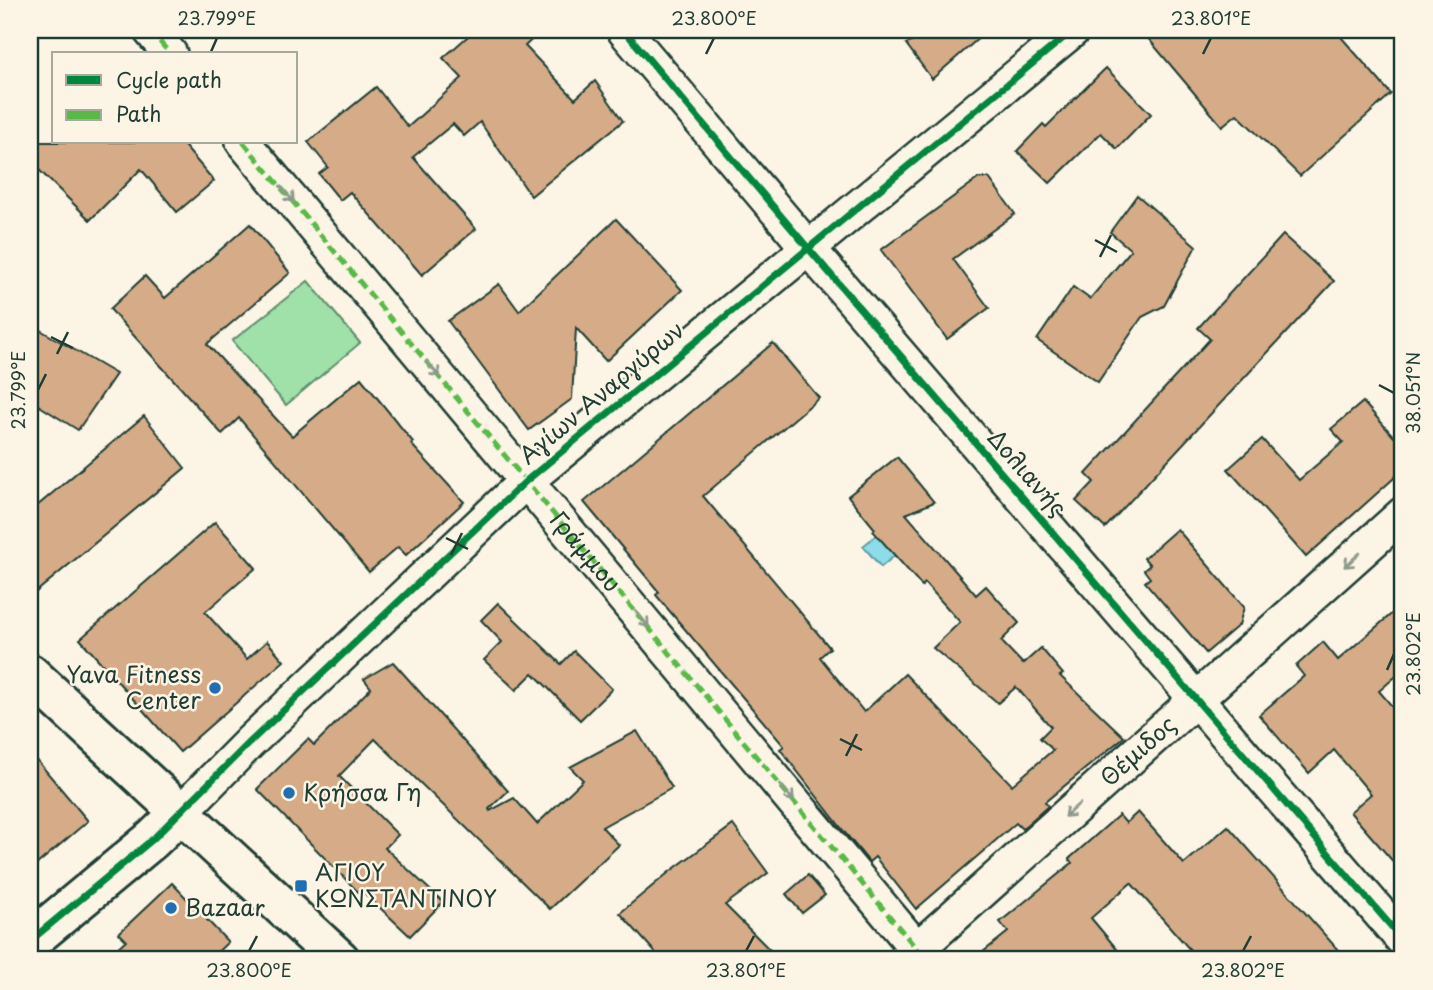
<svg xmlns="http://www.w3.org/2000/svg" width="1433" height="990" viewBox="0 0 1433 990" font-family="'Playpen Sans',sans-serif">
	<rect width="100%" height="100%" fill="#fcf5e5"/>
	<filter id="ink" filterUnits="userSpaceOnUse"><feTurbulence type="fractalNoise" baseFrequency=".0143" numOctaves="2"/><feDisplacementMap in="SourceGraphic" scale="14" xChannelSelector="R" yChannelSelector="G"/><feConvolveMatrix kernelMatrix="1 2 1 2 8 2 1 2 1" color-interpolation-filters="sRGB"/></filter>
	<g filter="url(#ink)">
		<!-- green -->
		<polygon fill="#a0e0a9" stroke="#608e6e" stroke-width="2" points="308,281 360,343 286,405 232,341"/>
		<!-- water -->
		<polygon fill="#8cdce9" stroke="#609ca1" stroke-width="2" points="892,522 910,543 881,567 863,546"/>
		<!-- building -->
		<g fill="#d5ac87" stroke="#1f3d34" stroke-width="2">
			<polygon points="475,30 542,30 525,46 575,99 595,81 623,121 531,196 480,122 464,136 453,124 413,157 476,229 422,275 350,192 340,200 319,174 328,167 308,142 376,87 408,127 462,78 443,58"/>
			<polygon points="940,30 988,30 932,79 906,44"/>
			<polygon points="1141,30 1335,30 1391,94 1300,176 1237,114 1222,126"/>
			<polygon points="1106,68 1151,114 1117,149 1101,133 1050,183 1017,151 1043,124 1046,127"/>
			<polygon points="30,142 181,142 214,181 177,212 141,169 90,220 30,161"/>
			<polygon points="979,178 989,178 1015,214 953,259 989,308 947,339 881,250"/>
			<polygon points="1137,195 1196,246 1164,306 1142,317 1098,382 1037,340 1073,287 1090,299 1131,250 1110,232"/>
			<polygon points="616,219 682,290 606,361 576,328 572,399 529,430 448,321 499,284 519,311"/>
			<polygon points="250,224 290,273 207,344 292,436 361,378 413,442 411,444 464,502 406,555 398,547 369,572 239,418 222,434 110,309 145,276 165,298"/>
			<polygon points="1283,235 1334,281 1105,528 1076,501 1094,482 1086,474 1210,339 1198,328"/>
			<polygon points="30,324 116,374 78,430 30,400"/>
			<polygon points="773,343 819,398 703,496 830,648 820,657 864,712 905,674 1012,785 1053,750 1040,738 1051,727 1016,687 998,703 933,648 960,622 925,583 922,586 873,531 875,529 848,496 897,457 934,502 906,514 976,595 986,586 1019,623 1001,641 1023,664 1041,648 1063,674 1060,676 1124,737 1045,802 1048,806 1022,829 1016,823 916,909 875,857 869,862 846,834 780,749 784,746 656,595 659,592 584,502"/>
			<polygon points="1363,402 1403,447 1403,470 1306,557 1228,469 1262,439 1299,480 1343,442 1331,429"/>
			<polygon points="144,416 185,468 30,597 30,512"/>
			<polygon points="215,522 256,568 205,612 247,659 267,641 284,661 180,752 80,639"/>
			<polygon points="1177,529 1244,607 1239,625 1206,653 1145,582 1150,578 1144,570 1150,565 1144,558"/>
			<polygon points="498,603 561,664 574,651 612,689 580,720 533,673 516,690 484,660 502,642 481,620"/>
			<polygon points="1403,604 1403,670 1379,691 1403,719 1403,873 1350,812 1371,794 1334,750 1309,773 1259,715 1304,676 1296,666 1323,642 1338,660"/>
			<polygon points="393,662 508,791 489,809 490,811 514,798 537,824 583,780 570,767 637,731 672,788 602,827 619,845 550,909 375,739 339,776 398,835 385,848 443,902 410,936 361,890 359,893 257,789 308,739 314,745 371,688 364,679"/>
			<polygon points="30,752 88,821 30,870"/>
			<polygon points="1138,812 1184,864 1228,826 1347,960 1199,960 1131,883 1091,918 1126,960 973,960 1008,932 1000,922 1072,863 1069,859 1119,815 1126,823"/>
			<polygon points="733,825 768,873 725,905 780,960 662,960 620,913 668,873"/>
			<polygon points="808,875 825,895 802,913 786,894"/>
			<polygon points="172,883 228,942 209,960 104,960 126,940 119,933"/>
		</g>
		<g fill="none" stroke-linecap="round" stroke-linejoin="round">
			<defs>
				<g id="street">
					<polyline points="150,30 170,54"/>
					<polyline points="624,30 808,248 1403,940"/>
					<path id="s1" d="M 243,142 L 926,960"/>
					<polyline points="180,813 250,742 526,481 1073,30"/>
					<path id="s2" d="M 905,960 L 1403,514"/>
				</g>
				<g id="secondary">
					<polyline points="30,674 340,960"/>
					<polyline points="30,941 153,839 180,813"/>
				</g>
			</defs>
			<!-- street casing -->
			<use href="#street" stroke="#1f3d34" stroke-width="38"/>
			<!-- secondary casing -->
			<use href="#secondary" stroke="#1f3d34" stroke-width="44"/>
			<!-- street -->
			<use href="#street" stroke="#fcf5e5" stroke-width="33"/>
			<!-- secondary -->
			<use href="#secondary" stroke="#fcf5e5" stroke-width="38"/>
			<!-- quiet -->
			<g stroke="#58b947" stroke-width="5" stroke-dasharray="10 5" stroke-linecap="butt">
				<polyline points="150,30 170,54"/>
				<polyline points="243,142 926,960"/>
			</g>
			<defs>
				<g id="cycleway">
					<polyline points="624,30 808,248 1403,940"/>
					<polyline points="30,941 153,839 250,742 526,481 1073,30"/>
				</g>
			</defs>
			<!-- cycleway casing -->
			<use href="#cycleway" stroke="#fcf5e5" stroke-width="11"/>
			<!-- cycleway -->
			<use href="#cycleway" stroke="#00873e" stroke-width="7"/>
		</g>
		<!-- one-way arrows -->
		<defs><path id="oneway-shaft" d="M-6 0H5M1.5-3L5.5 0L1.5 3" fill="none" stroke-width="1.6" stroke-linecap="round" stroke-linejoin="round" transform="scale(1.75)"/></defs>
		<g stroke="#8e998c">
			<use href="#oneway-shaft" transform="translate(287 194) rotate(50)"/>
			<use href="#oneway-shaft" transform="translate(433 369) rotate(50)"/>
			<use href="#oneway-shaft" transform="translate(1352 560) rotate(138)"/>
			<use href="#oneway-shaft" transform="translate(642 619) rotate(50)"/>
			<use href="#oneway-shaft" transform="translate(787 793) rotate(50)"/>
			<use href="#oneway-shaft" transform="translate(1072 810) rotate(138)"/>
		</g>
	</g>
	<!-- ticks -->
	<path fill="none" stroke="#1f3d34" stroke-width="2.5" d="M 210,54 L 217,38M 706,54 L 714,38M 1203,54 L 1211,38M 1095,240 L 1117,252M 1100,257 L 1111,235M 51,337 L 73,348M 57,354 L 68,332M 1379,385 L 1394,393M 38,390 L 46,374M 446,538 L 468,549M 451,555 L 462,533M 1387,670 L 1394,654M 840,739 L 862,750M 846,756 L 857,734M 249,951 L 257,936M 746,951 L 754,936M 1243,951 L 1251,936"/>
	<!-- markers -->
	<g fill="#1f6fb2" stroke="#fcf5e5" stroke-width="2.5">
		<circle cx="215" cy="688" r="7"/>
		<circle cx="289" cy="793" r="7"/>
		<rect x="294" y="879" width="14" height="14" rx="3.5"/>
		<circle cx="171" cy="908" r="7"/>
	</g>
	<g text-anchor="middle" stroke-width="5" stroke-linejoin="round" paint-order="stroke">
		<!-- street labels -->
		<g font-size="23" fill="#1f3d34" stroke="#fcf5e5">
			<text transform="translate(602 393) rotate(-40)" y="8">Αγίων Αναργύρων</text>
			<text transform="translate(1027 473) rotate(49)" y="8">Δολιανής</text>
			<text dy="8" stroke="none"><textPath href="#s1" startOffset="534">Γράμμου</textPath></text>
			<text dy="8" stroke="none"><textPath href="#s2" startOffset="313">Θέμιδος</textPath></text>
		</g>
		<!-- poi labels -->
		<g font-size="23" fill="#1f3d34" stroke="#fcf5e5" text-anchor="start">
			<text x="201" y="683" text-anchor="end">Yava Fitness<tspan x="201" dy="26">Center</tspan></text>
			<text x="303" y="801">Κρήσσα Γη</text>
			<text x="315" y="881">ΑΓΙΟΥ<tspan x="315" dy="26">ΚΩΝΣΤΑΝΤΙΝΟΥ</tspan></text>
			<text x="185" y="916">Bazaar</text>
		</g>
	</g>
	<!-- margin -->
	<rect width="1433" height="990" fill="none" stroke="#fcf5e5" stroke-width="77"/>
	<!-- legend -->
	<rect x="52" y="52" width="245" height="91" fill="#fcf5e5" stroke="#a4ab9e" stroke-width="2"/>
	<rect x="66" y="75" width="35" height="10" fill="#00873e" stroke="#a4ab9e" stroke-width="2"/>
	<text x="116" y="88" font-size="21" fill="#1f3d34">Cycle path</text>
	<rect x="66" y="110" width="35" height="10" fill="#58b947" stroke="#a4ab9e" stroke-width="2"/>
	<text x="116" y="122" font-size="21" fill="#1f3d34">Path</text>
	<rect x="38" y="38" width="1356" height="913" fill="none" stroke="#1f3d34" stroke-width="2.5"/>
	<g font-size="18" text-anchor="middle" fill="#1f3d34">
		<text x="217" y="25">23.799°E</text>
		<text x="714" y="25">23.800°E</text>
		<text x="1211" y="25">23.801°E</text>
		<text transform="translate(19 390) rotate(-90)" y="6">23.799°E</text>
		<text transform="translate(1414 393) rotate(-90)" y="6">38.051°N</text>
		<text transform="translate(1414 654) rotate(-90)" y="6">23.802°E</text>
		<text x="249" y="977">23.800°E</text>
		<text x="746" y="977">23.801°E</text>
		<text x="1243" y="977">23.802°E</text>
	</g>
</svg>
